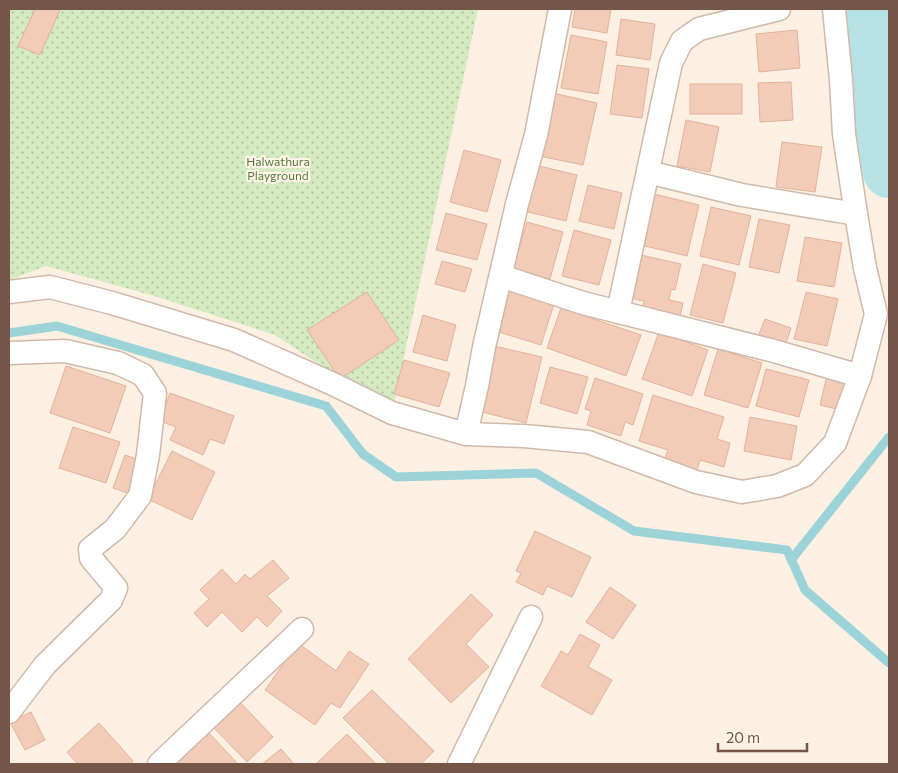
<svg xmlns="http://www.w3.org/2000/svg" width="898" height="773" viewBox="0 0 898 773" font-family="Commissioner,sans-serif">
	<defs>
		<pattern id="park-dots" width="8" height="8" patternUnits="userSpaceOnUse" patternTransform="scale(1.25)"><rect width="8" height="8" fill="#d4eac0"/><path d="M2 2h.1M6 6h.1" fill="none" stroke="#b1c09e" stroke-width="1.8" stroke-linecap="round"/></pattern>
	</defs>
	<rect width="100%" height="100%" fill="#fcf0e2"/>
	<!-- park -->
	<polygon fill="url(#park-dots)" points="9,9 478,9 392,413 275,335 151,295 46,266 9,280"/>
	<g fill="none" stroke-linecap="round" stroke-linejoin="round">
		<!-- stream -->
		<g stroke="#9cd3d8" stroke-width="9">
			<polyline points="9,333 57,326 326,406 363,454 396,477 536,473 634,531 787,550 805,590 889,663"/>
			<polyline points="791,560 889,437"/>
		</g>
		<!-- river -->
		<polyline stroke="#b6e2e6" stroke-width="52" points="872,9 881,144 889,172"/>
	</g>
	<!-- building -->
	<g fill="#f2ccb9" stroke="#e5b199">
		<polygon points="35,9 56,9 60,10 40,55 18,46"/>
		<polygon points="575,9 611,9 607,33 572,27"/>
		<polygon points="621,19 655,24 650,60 616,55"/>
		<polygon points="797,30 800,68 759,72 756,34"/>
		<polygon points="571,35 607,42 598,94 561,88"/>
		<polygon points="617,65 649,69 642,118 610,114"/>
		<polygon points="791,82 793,120 760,122 758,83"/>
		<rect x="690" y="84" width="52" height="30"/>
		<polygon points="553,93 597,103 583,165 539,156"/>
		<polygon points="686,120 719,127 710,172 677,166"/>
		<polygon points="782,142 822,147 815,192 776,187"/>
		<polygon points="464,150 501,160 487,212 450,202"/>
		<polygon points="535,165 577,175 566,221 524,211"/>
		<polygon points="588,185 622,193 614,229 579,221"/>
		<polygon points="654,194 699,205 687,256 641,245"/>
		<polygon points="711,207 751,216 739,265 700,256"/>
		<polygon points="446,213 487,224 477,260 436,250"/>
		<polygon points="759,219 790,225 779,273 749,267"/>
		<polygon points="527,222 563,232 550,279 513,269"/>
		<polygon points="574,230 611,240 599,285 562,276"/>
		<polygon points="805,237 842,243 834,287 797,281"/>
		<polygon points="636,254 681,264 675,290 671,289 669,300 683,303 679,321 641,312 644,301 630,298"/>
		<polygon points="442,261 472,269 465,292 435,284"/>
		<polygon points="703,264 736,273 723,323 690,315"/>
		<polygon points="505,289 554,304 541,345 492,330"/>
		<polygon points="367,292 399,340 340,379 307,330"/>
		<polygon points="806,292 838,299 827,346 794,339"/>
		<polygon points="561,308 641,335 626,376 547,348"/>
		<polygon points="423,315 456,325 447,361 413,352"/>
		<polygon points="765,319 791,328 785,346 758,337"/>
		<polygon points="659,332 708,350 692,396 642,379"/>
		<polygon points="494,346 542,357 526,423 478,411"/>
		<polygon points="718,349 762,363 748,408 704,395"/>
		<polygon points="404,360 450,373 439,407 394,394"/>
		<polygon points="66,366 126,386 110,433 50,413"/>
		<polygon points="550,367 588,377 577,414 540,403"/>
		<polygon points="766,369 809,380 799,417 756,406"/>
		<polygon points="827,375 848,380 840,410 820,405"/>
		<polygon points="595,378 643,394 633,425 625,422 621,436 587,425 591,411 585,409"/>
		<polygon points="170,393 234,416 224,444 210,439 203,455 170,440 176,427 160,421"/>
		<polygon points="653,395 724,417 717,439 730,443 724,467 700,460 697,470 664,461 668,450 639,441"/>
		<polygon points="750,417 797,426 791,460 744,451"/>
		<polygon points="73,427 120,442 106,483 59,468"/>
		<polygon points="172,451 215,472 192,520 148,499"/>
		<polygon points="125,455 145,462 133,495 113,488"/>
		<polygon points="535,531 591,557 572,597 547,586 543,595 516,582 521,573 516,571"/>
		<polygon points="273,560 289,578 267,596 282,611 267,627 257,617 242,632 222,612 207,627 194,613 209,599 200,590 222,569 236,584 245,574 250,579"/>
		<polygon points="610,587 636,605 613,639 586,622"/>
		<polygon points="471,594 493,615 466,644 489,667 451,703 408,659"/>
		<polygon points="580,634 600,645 588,667 612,680 592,715 541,686 561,651 568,655"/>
		<polygon points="298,643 336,671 349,651 369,664 340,708 331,703 315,725 265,690"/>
		<polygon points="372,690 434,751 421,764 389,764 343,718"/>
		<polygon points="239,701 273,737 247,762 212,726"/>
		<polygon points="31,712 45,740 25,750 10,722"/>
		<polygon points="99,723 133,761 130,764 78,764 67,752"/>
		<polygon points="209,733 238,764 176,764"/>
		<polygon points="347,734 376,764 316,764"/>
		<polygon points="281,749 294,764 262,764"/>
	</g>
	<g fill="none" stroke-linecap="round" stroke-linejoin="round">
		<defs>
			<g id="minor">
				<polyline points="648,172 742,195 856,214"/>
				<polyline points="501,276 583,303 774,351 860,376"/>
				<polyline points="9,292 50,287 112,303 234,340 333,384 392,413 466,434 524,436 588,442 696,482 742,492 777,486 805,475 835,443 860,376 876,314 865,268 856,214 844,134 841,80 834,9"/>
				<polyline points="618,312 671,63 682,41 699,29 779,9"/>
				<polyline points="9,353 65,351 118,363 143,375 155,393 148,455 140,496 115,529 90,549 91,558 116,588 111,600 45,665 9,712"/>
				<polyline points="466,434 477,386 484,347 517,204 536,135 560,9"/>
				<polyline points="159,764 302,629"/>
				<polyline points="459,764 531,617"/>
			</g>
		</defs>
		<!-- minor casing -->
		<use href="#minor" stroke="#d0b9ab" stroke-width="25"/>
		<!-- minor -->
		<use href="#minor" stroke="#fff" stroke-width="22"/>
	</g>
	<g text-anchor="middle" stroke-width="4.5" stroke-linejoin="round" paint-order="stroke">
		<!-- park labels -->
		<g font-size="12" fill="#557a40" stroke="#fff4e8">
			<text x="278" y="166">Halwathura<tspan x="278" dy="14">Playground</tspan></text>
		</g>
	</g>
	<!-- border -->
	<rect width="898" height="773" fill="none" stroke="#745548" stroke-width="20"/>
	<!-- scale -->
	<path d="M718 743v8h89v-8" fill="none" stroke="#745548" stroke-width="2.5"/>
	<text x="726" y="743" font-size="15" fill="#745548" stroke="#fff4e8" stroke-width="4" paint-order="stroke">20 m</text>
</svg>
